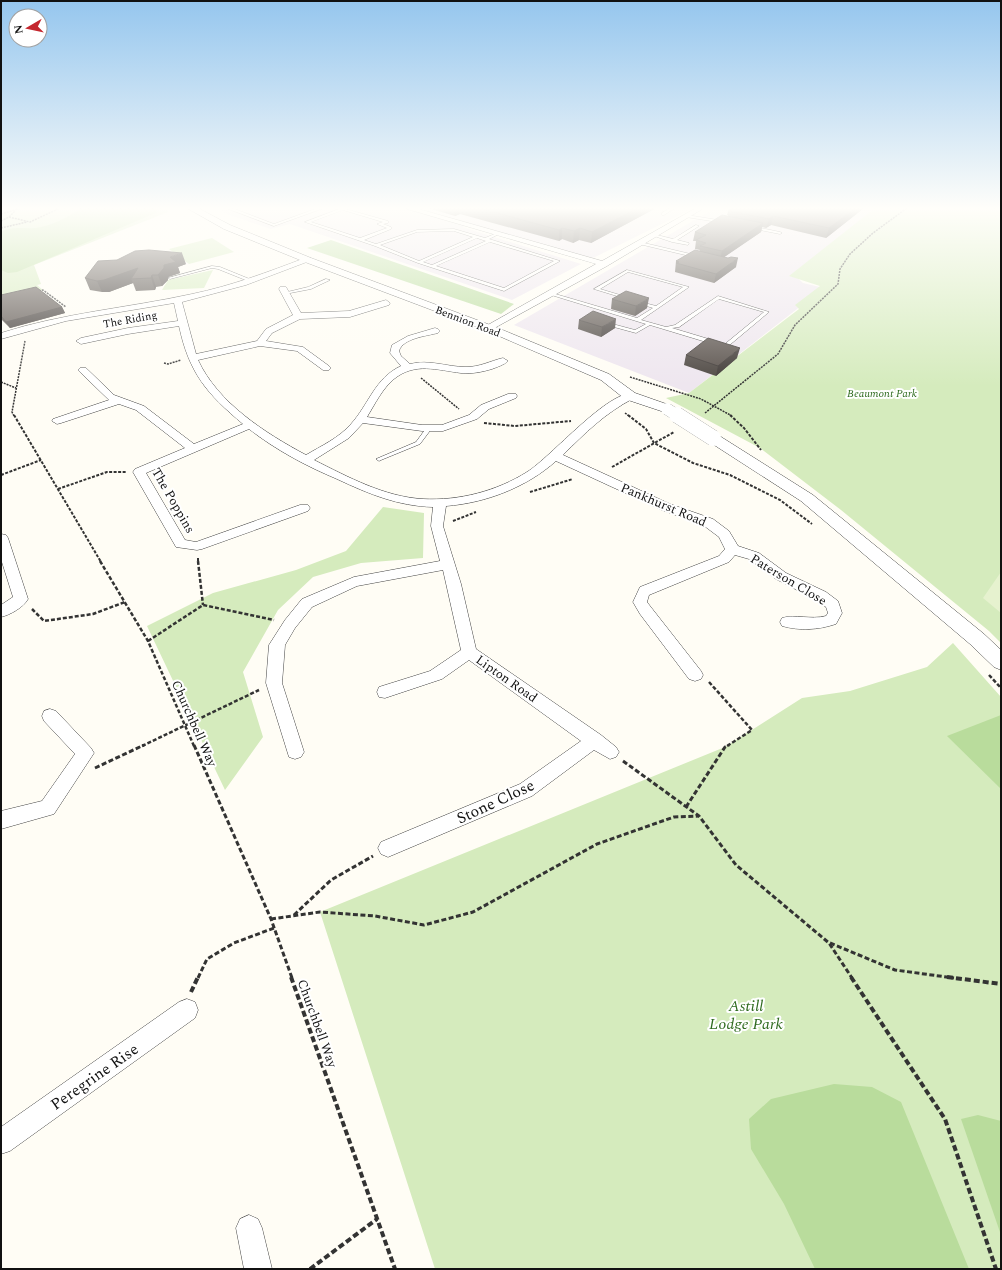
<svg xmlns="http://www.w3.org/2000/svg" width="1002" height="1270" viewBox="0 0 1002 1270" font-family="Spectral,serif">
	<rect width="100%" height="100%" fill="#fffdf5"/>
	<!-- industrial -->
	<g fill="#eee6ef">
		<polygon points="217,208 694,208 593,258 469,224 462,227 581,264 512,300 290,224 271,229 227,214"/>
		<polygon points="715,208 875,208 793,274 803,283 824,288 689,393 514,325"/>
	</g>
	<!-- green -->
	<g fill="#d5ebbd">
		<polygon points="1,208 165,208 168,212 34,265 41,284 37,285 43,290 1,299"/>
		<polygon points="875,208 1001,208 1001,643 989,631 841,510 760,448 666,398 689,393 799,309 795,305 820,286 789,276"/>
		<polygon points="212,238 234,252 189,264 169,249"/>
		<polygon points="213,270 204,288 162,290 168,280"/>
		<polygon points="383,507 424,513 423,558 361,563 313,577 278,610 243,672 263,737 225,790 147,626 213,593 296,570 346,551"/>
		<polygon points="953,643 1001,697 1001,1269 435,1269 320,912 725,747 802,698 850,691 927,667"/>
	</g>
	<!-- forest -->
	<g fill="#b9dc9c">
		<path d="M 81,208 L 154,208 L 158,212 L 17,272 L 8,273 L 1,270 L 1,232 C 13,226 23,229 35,228 C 51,226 67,218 81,208 Z"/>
		<polygon points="331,240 514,304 501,314 307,248"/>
		<polygon points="1001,715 1001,789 947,736"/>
		<polygon points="834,1084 872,1087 901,1102 969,1269 815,1269 784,1204 751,1149 749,1119 771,1099"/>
		<polygon points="978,1115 1001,1121 1001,1235 961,1119"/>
	</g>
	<!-- pitch -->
	<polygon fill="#e6f2cf" points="1001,572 1001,613 983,598"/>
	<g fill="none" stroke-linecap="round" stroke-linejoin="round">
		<defs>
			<g id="service">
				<polygon points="226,208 232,208 274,224 318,208 324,208 274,226"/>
				<path d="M 342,208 L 388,221 L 388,223 L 383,224 L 391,227 L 391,229 L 364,240 L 376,244 L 417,230 L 454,229 L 485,238 L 497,233 L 497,235 L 489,239 L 560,261 L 504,291 L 418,263 L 375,246 L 305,222 ZM 343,210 L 383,222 L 377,224 L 387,228 L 360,238 L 311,222 ZM 454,231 L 473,237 L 419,261 L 380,245 L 417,232 ZM 477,238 L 486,241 L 432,265 L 423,262 ZM 490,242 L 554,261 L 504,288 L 436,266 Z"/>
				<polygon points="670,208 675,208 664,215 662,215 662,213"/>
				<polygon points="687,215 724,221 726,222 724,223 686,217"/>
				<polygon points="696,225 699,226 677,240 689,243 688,245 672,242 651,235 653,234 673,239"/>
				<polygon points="751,226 780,232 782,233 780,234 750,228"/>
				<polygon points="640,242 699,256 700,257 698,258 639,244"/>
				<polygon points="212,266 220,267 252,280 248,281 218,269 212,268 170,279 168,278"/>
				<path d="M 627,270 L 689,287 L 641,320 L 666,327 L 675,325 L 718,296 L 769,312 L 726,348 L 650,325 L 636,333 L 603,324 L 603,322 L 605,322 L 635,330 L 646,324 L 548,294 L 552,293 L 637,318 L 653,308 L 637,303 L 637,301 L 656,306 L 683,287 L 628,272 L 600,289 L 630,298 L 630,300 L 594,289 ZM 719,299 L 764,312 L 725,344 L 672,328 L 679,327 Z"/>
				<polygon points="326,279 330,280 311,289 285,294 283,293 308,287"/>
				<polygon points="429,426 432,428 420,444 381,460 379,461 376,459 416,442 427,427"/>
			</g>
			<g id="minor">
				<polygon points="404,208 415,208 602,261 696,208 704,208 607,266 489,331 484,328 486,326 596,264"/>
				<path d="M 305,258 L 311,258 L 312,260 L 246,285 L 182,302 L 196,354 L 257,341 L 266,329 L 293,315 L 279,289 L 280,287 L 286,287 L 301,313 L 349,311 L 386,300 L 390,303 L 389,305 L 350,317 L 300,319 L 272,333 L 266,341 L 303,347 L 329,366 L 331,368 L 329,370 L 323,370 L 297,351 L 260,346 L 198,360 C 218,403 265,433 306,455 C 321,446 339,438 351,424 C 369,404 375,378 401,366 L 390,353 L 392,345 L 408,336 L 435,328 L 438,329 L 440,331 L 438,333 C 427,336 403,338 399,351 L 401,356 L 410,364 C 429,359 447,367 466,367 C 480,367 490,361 503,358 L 508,361 C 504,365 497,367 492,369 C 482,372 472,374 461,373 C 437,370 415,362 394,379 C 382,389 375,404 367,417 L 422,425 L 442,425 L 469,415 L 481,405 L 508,394 L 516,394 L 517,396 L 516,398 L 489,409 L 477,419 L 443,431 L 422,431 L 363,423 L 349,438 L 314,460 C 348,477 385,497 423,499 C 459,501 497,491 527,472 C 550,458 610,388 634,394 L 635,396 L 634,398 C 605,413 585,433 563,455 L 670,504 L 713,519 L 729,531 L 738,546 L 759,553 L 786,573 L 826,592 L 838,601 L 842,613 L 836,624 C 818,630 800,631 782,626 L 780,622 L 782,618 C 795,614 811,620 826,616 L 828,613 L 826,607 L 816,600 L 776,579 L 749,559 L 735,555 L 729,562 L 649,595 L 647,602 L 650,606 L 701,671 L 703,675 L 701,679 L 695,681 L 689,679 L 640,614 L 633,602 L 640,587 L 719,556 L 725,549 L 719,537 L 703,525 L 662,510 L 556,461 C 527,487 486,503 446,506 L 443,526 L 461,584 L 476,649 L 601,735 L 616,747 L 619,752 L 616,757 L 610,759 L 594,750 L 532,796 L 388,857 L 381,854 L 378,848 L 381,842 L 520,784 L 581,741 L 469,660 L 442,679 L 385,698 L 379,697 L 377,692 L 379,687 L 430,671 L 461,650 L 443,570 L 357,586 L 312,607 L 295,628 L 285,645 L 282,683 L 304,752 L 301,757 L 295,759 L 289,757 L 266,683 L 269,645 L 285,620 L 302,599 L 354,577 L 440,561 L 431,526 L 433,507 C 398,506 369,494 337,479 C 306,466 276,450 249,429 L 146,473 L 185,540 L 196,542 L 300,505 L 308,505 L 310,508 L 308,511 L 202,549 L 197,550 L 176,547 L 133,472 L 135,469 L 185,448 L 136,410 L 119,404 L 61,423 L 57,424 L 52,421 L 53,419 L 109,400 L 80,372 L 78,370 L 80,368 L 86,368 L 114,395 L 144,406 L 194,444 L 243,424 C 207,394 189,373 179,326 L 128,334 L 81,344 L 76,341 L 81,338 L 128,328 L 178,321 L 174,303 L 66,321 L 1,339 L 1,333 C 63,313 128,308 192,294 C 231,286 268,272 305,258 Z"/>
				<path d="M 1,534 L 6,535 L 8,538 L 28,599 C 24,607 10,615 1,617 L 1,605 L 13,597 L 1,559 Z"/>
				<polygon points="50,709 56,711 91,748 94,753 54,814 1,829 1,811 42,801 75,754 44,721 42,716 44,711"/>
				<polygon points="187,999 195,1002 198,1010 195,1018 10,1151 1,1154 1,1127 179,1002"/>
				<polygon points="249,1215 258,1219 262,1228 272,1269 244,1269 236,1228 240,1219"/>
			</g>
			<g id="tertiary">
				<polygon points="187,208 198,208 230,225 311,258 493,326 609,374 635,393 672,406 674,409 672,412 667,413 625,399 601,380 485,330 305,262 224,229"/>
				<polygon points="713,434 718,435 813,495 984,634 1001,650 1001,670 994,667 970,644 801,501 708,441 706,438 708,435"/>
			</g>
		</defs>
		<!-- service casing -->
		<use href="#service" stroke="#444" stroke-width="1"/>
		<!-- minor casing -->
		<use href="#minor" stroke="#444" stroke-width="1"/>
		<!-- tertiary casing -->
		<use href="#tertiary" stroke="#444" stroke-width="1"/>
		<!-- path-far4 -->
		<g stroke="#333" stroke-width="1.5" stroke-dasharray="2 1" stroke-linecap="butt">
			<polyline points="1,214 21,208"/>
			<polyline points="9,217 30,222 60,208"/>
			<polyline points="1,221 9,217 15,211"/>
			<polyline points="1,228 27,222"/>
			<polyline points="39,291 43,290 66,307"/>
			<polyline points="164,363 168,364 181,360"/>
			<polyline points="630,377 701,399 732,416"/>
			<polyline points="421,378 459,409"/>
			<polyline points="1,382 16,388"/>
			<polyline points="625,413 629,416"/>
			<polyline points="705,413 778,354 795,325 838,284 840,269 850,254 873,233 907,208"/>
			<polyline points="14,416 12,412 25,341"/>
		</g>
		<!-- path-far3 -->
		<g stroke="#333" stroke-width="2" stroke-dasharray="3 1.5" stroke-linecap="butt">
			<polyline points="14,415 101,562"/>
			<polyline points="628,415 646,429 654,443 693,463 730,475 780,500 812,524"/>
			<polyline points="730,415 744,428 761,450"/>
			<polyline points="484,423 515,426 571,421"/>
			<polyline points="612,467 674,432"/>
			<polyline points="1,475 41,460"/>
			<polyline points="58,489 107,472 126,472"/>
			<polyline points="530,492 573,479"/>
			<polyline points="453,521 476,512"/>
			<polyline points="198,558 198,562"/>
		</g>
		<!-- path-far2 -->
		<g stroke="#333" stroke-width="2.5" stroke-dasharray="4 2" stroke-linecap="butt">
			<polyline points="100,561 148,641 194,746"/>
			<polyline points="198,561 203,605"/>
			<polyline points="32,609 44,621 93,614 125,602"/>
			<polyline points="148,641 203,605 274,620"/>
			<polyline points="989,675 1001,688"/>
			<polyline points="709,682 752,730 727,746"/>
			<polyline points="142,746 259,690"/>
		</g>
		<!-- path-far1 -->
		<g stroke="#333" stroke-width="3" stroke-dasharray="5 2.5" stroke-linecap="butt">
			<polyline points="194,745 271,919 292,978"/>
			<polyline points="623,761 699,816 736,865 829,943 852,978"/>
			<polyline points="95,768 144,745"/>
			<polyline points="686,807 725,747 729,745"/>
			<polyline points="294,915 331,880 373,856"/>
			<polyline points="271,919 320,912 375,916 424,925 473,912 597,844 674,817 699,816"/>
			<polyline points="830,943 895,970 954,978"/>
			<polyline points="198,978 207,959 234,943 274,928"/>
		</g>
		<!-- path -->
		<g stroke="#333" stroke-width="4" stroke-dasharray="6 3" stroke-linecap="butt">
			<polyline points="291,977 395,1269"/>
			<polyline points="851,977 945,1119 996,1269"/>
			<polyline points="947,977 1001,984"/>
			<polyline points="191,992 198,977"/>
			<polyline points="310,1269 377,1219"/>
		</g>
		<!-- service -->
		<use href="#service" fill="#fff" fill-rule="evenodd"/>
		<!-- minor -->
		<use href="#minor" fill="#fff" fill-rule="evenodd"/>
		<!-- tertiary -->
		<use href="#tertiary" fill="#fff" fill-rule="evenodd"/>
		<defs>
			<polyline id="tertiary-bridge-far1" points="667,409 678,416"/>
			<polyline id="tertiary-bridge" points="677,415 713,438"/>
		</defs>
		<!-- tertiary-bridge-far1 casing -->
		<use href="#tertiary-bridge-far1" stroke="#444" stroke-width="12" stroke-linecap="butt"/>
		<!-- tertiary-bridge casing -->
		<use href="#tertiary-bridge" stroke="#444" stroke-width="16" stroke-linecap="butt"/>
		<!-- tertiary-bridge-far1 -->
		<use href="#tertiary-bridge-far1" stroke="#fff" stroke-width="12"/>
		<!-- tertiary-bridge -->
		<use href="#tertiary-bridge" stroke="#fff" stroke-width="16"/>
	</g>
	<!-- wall -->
	<g fill="#4d4742">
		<polygon points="428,208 656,208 591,243 579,240 573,243 562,239 559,241 460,214 455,216"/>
		<polygon points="729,208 864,208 826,238 771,225 766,228 762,227 761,232 724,257 736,267 714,283 675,272 676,261 699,251 700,250 695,249 696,241 693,241 695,232 728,216 728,215 727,215"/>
		<polygon points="117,260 186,264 178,267 180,273 168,277 168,280 162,286 156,287 155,290 136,291 133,283 109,292 102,292 90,290 85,278"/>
		<polygon points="1,295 62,307 65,313 10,328 1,319"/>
		<polygon points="612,299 647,308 635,316 611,309"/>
		<polygon points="579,320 615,328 601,337 578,329"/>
		<polygon points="686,355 737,358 716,376 684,365"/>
	</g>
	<!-- shaded-wall -->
	<g fill="#3f3936">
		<polygon points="455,208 459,208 460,214 455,216"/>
		<polygon points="638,208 656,208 591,243 592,232"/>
		<polygon points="856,208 864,208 826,238 829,228"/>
		<polygon points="773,216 771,225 766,228 769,219"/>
		<polygon points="763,223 761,232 720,260 722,251"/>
		<polygon points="562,228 562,239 559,241 559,230"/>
		<polygon points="580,228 579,240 573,243 574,231"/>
		<polygon points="182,253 186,264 178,267 180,273 168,277 168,280 162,286 158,275 164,265 170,257"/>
		<polygon points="738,258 736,267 714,283 716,274"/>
		<polygon points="138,268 131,279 133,283 109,292 102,292 97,281"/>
		<polygon points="152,275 156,287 155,290 151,278"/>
		<polygon points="649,298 647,308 635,316 636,306"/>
		<polygon points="62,307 65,313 10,328 6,322"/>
		<polygon points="616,319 615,328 601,337 602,327"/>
		<polygon points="740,348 737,358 716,376 718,366"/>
	</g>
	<!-- building -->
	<g fill="#5a524d" stroke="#3f3936">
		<polygon points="479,208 638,208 592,232 580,228 574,231 562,228 559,230"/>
		<polygon points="733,208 856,208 829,228 773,216 769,219 729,211"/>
		<polygon points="722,215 763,223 722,251 700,246 706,243 696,240 706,235 695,232"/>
		<polygon points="149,250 182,253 170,257 176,262 164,265 164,268 158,275 152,275 151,278 131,279 138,268 104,280 97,281 85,278 98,261 117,260 135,251"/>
		<polygon points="695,250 728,258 731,257 738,258 716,274 676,263 679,262 676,261"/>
		<polygon points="36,287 62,307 6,322 1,316 1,295"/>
		<polygon points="626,291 649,298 636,306 612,299"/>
		<polygon points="593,311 616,319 602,327 579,320"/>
		<polygon points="708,338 740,348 718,366 686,355"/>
	</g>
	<!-- sky -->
	<linearGradient id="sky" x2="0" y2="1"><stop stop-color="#95c6ee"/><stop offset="0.54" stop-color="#fffefa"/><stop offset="1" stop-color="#fffefa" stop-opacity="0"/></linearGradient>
	<rect width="1002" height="386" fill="url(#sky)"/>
	<g text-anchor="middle" stroke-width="4" stroke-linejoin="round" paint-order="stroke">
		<!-- far-street labels -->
		<g font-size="11" fill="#111" stroke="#fff">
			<text transform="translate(130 319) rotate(-10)" y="4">The Riding</text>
			<text transform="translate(468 321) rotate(21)" y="4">Bennion Road</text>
		</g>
		<!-- far-park labels -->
		<g font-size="11" font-style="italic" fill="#2f6b1f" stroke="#fff">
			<text x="882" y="397">Beaumont Park</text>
		</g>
		<!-- street labels -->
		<g font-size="13" fill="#111" stroke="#fff">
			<text transform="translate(174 500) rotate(60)" y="5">The Poppins</text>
			<text transform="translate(664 504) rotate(23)" y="5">Pankhurst Road</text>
			<text transform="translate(789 579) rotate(31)" y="5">Paterson Close</text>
			<text transform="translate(507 678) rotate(35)" y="5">Lipton Road</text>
			<text transform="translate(195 723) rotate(66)" y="5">Churchbell Way</text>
			<text transform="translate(318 1023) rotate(70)" y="5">Churchbell Way</text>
		</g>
		<!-- near-street labels -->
		<g font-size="16" fill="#111" stroke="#fff">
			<text transform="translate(495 801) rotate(-25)" y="6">Stone Close</text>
			<text transform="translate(94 1076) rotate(-35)" y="6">Peregrine Rise</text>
		</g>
		<!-- near-park labels -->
		<g font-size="16" font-style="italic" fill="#2f6b1f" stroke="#fff">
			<text x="746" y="1011">Astill<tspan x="746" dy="18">Lodge Park</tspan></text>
		</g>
	</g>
	<!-- border -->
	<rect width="1002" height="1270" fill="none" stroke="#111111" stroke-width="4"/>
	<!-- north arrow -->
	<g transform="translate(28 28) rotate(261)"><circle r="19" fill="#ffffff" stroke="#a0a0a0"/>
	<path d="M0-3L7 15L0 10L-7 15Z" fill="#c4262e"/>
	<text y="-6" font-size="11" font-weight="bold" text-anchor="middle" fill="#111111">N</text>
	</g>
</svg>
